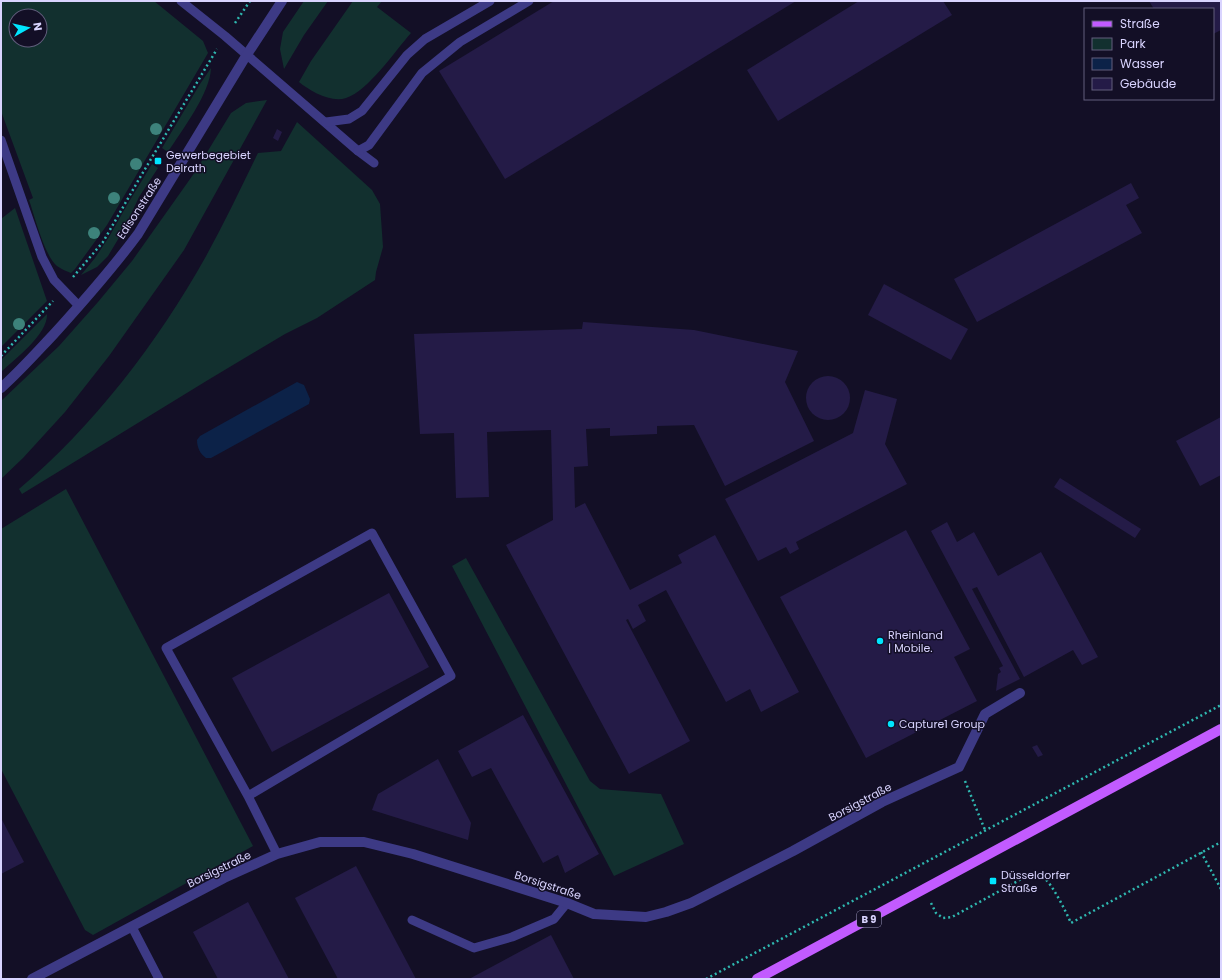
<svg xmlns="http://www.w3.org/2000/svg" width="1222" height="980" viewBox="0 0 1222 980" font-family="Poppins,sans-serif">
	<rect width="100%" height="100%" fill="#130f26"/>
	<!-- green -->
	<g fill="#12302f" fill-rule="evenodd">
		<path d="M 1,1 L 154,1 L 203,41 L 208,53 L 107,225 L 75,269 L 71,273 C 66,271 61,269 57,266 C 44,255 35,217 29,200 L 33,198 L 1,111 ZM 16,16 L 40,16 L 40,40 L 16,40 Z"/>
		<polygon points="304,1 328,1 304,35 284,69 280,49 283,32"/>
		<path d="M 353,1 L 382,1 L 377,7 L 411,33 C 395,51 368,91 346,98 C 331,103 310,91 299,82 L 311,61 Z"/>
		<path d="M 211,68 C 210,94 182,130 168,152 L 162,148 L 200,84 Z"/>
		<polygon points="267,100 184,250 109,356 65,412 23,458 1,479 1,401 59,346 98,302 132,261 195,172 231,113 246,103"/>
		<path d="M 297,122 L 372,190 L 380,204 L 383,247 L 376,272 L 375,280 L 317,318 L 285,334 L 208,380 L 22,494 L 19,489 C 92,428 158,342 205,258 C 224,224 241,188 258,153 L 281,151 Z"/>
		<polygon points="152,164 158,168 139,197 123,231 108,256 97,267 81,275 95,258 109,237 127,205"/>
		<polygon points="15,208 47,301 1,347 1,219"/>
		<path d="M 47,314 C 48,334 15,359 1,372 L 1,360 Z"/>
		<polygon points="66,489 253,846 93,935 85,930 1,769 1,529"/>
		<polygon points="466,558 590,781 600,789 661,794 684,844 614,876 452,566"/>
	</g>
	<!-- water -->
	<path fill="#0c2248" d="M 297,382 L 304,385 L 310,399 L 309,404 L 211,458 L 206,458 C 200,454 197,447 197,440 L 200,436 Z"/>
	<!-- building -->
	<g fill="#241b47">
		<polygon points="554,1 796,1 505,179 439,71"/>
		<polygon points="859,1 943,1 952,15 778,121 747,70"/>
		<polygon points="1149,1 1221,1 1221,30 1213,34 1213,9 1154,9"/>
		<polygon points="277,129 282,132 278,141 273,138"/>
		<polygon points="1131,183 1139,198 1126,205 1142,233 977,322 954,279"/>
		<polygon points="884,284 968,329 951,360 868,315"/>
		<polygon points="583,322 694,330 798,351 785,382 814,441 725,486 694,425 657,426 657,434 610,436 610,428 586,429 588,466 574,467 575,508 585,503 630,590 682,563 678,555 715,535 799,692 761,712 750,689 726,702 666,590 638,605 646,621 633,629 628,619 626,620 690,741 629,774 506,545 553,520 551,430 487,432 489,497 456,498 454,433 420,434 414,334 582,329"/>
		<circle cx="828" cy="398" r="22"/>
		<polygon points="865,390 897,399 885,444 907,484 796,542 799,549 790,554 786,547 758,561 725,499 853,433"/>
		<polygon points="1221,417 1221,475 1200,486 1176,441"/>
		<polygon points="1060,478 1141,529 1135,538 1054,487"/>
		<polygon points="947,522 957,542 974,532 998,576 1041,552 1098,657 1082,665 1073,650 1024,677 977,587 972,589 1020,679 996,691 998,674 1001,672 999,668 1003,666 931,531"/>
		<polygon points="906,530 970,649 954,657 977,701 866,758 780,597"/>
		<polygon points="389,593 429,667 272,752 232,678"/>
		<polygon points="523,715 599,854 565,873 558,855 543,863 491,768 472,777 458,751"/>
		<polygon points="1037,745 1043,755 1038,757 1032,747"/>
		<polygon points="438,759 471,823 468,840 372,810 378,794"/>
		<polygon points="1,818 24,862 1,874"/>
		<polygon points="356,866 416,979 338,979 295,898"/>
		<polygon points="248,902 289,979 218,979 193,932"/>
		<polygon points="551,935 574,979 469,979"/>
	</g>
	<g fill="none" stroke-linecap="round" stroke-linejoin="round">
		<!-- path -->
		<g stroke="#2fb8b0" stroke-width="2.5" stroke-dasharray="2 3" stroke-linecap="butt">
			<polyline points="235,23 250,1"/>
			<polyline points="73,277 103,242 142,174 217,49"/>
			<polyline points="1,356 53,301"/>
			<polyline points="965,781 985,830"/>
			<polyline points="1201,852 1221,889"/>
			<path d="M 931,903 L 936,913 L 943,918 L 952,917 L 1027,876 C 1032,876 1037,874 1043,877 C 1052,883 1066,912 1071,923 L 1221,842"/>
			<polyline points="706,979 1221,705"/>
		</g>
		<!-- lane -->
		<g stroke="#3d3a85" stroke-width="9">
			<polyline points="181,1 225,36 358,151 374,163"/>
			<polyline points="326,122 349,119 362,111 407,55 425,39 490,1"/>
			<polyline points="1,140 42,257 54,280 79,306"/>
			<polyline points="358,151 369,145 422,73 460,42 529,1"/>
			<polyline points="248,796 166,648 372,533 451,676 248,796 277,854"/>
			<polyline points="412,920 474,948 512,937 554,919 567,903"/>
			<polyline points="132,927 159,979"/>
		</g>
		<!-- street -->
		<g stroke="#3d3a85" stroke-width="10">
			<path d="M 1,388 C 20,371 36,353 53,335 C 83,302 112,269 138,234 L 246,56 L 282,1"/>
			<polyline points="32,979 224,878 277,854 320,842 364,842 413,854 567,903 594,914 646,917 666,912 691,903 793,851 882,802 959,767 985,714 1020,693"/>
		</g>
		<!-- primary -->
		<polyline stroke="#c25bff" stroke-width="10" points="757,979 1221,729"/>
	</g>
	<!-- trees -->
	<g fill="#3d827b">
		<circle cx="156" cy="129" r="6"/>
		<circle cx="136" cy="164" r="6"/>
		<circle cx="114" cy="198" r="6"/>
		<circle cx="94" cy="233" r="6"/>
		<circle cx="19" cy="324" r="6"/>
	</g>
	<!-- markers -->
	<g fill="#00e5ff" stroke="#130f26" stroke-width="1.5">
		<rect x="154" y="157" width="8" height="8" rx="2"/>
		<circle cx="880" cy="641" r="4"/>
		<circle cx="891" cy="724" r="4"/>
		<rect x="989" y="877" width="8" height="8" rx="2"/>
	</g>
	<g text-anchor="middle" stroke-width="3" stroke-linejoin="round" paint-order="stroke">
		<!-- shield labels -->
		<rect fill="#130f26" stroke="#9e99be" stroke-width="1" x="857" y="911" width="24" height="16" rx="3"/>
		<g font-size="10" font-weight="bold" fill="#d9d4ff">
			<text x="869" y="923">B 9</text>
		</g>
		<!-- poi labels -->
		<g font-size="11" fill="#d9d4ff" stroke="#130f26" text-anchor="start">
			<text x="166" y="159">Gewerbegebiet<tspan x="166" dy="13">Delrath</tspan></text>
			<text x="888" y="639">Rheinland<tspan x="888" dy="13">| Mobile.</tspan></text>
			<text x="899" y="728">Capture1 Group</text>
			<text x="1001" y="879">Düsseldorfer<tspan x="1001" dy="13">Straße</tspan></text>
		</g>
		<!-- street labels -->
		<g font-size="11" fill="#d9d4ff" stroke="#130f26">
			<text transform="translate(139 208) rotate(-57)" y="4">Edisonstraße</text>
			<text transform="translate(860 802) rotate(-28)" y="4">Borsigstraße</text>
			<text transform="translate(219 869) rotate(-26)" y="4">Borsigstraße</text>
			<text transform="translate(548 885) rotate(18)" y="4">Borsigstraße</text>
		</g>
	</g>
	<!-- border -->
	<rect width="1222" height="980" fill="none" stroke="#d9d4ff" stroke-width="4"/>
	<!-- legend -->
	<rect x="1084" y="8" width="130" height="92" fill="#130f26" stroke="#625e7d"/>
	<rect x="1092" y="21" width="20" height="6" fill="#c25bff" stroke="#625e7d"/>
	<text x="1120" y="28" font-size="12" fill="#d9d4ff">Straße</text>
	<rect x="1092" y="38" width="20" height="12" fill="#12302f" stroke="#625e7d"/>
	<text x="1120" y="48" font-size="12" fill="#d9d4ff">Park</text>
	<rect x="1092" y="58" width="20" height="12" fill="#0c2248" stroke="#625e7d"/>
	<text x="1120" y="68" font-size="12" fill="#d9d4ff">Wasser</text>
	<rect x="1092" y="78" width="20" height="12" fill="#241b47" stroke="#625e7d"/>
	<text x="1120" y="88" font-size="12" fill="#d9d4ff">Gebäude</text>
	<!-- north arrow -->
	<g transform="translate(28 28) rotate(82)"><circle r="19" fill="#130f26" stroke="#625e7d"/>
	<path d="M0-3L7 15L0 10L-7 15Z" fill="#00e5ff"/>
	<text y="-6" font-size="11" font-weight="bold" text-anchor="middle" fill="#d9d4ff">N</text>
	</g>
</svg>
